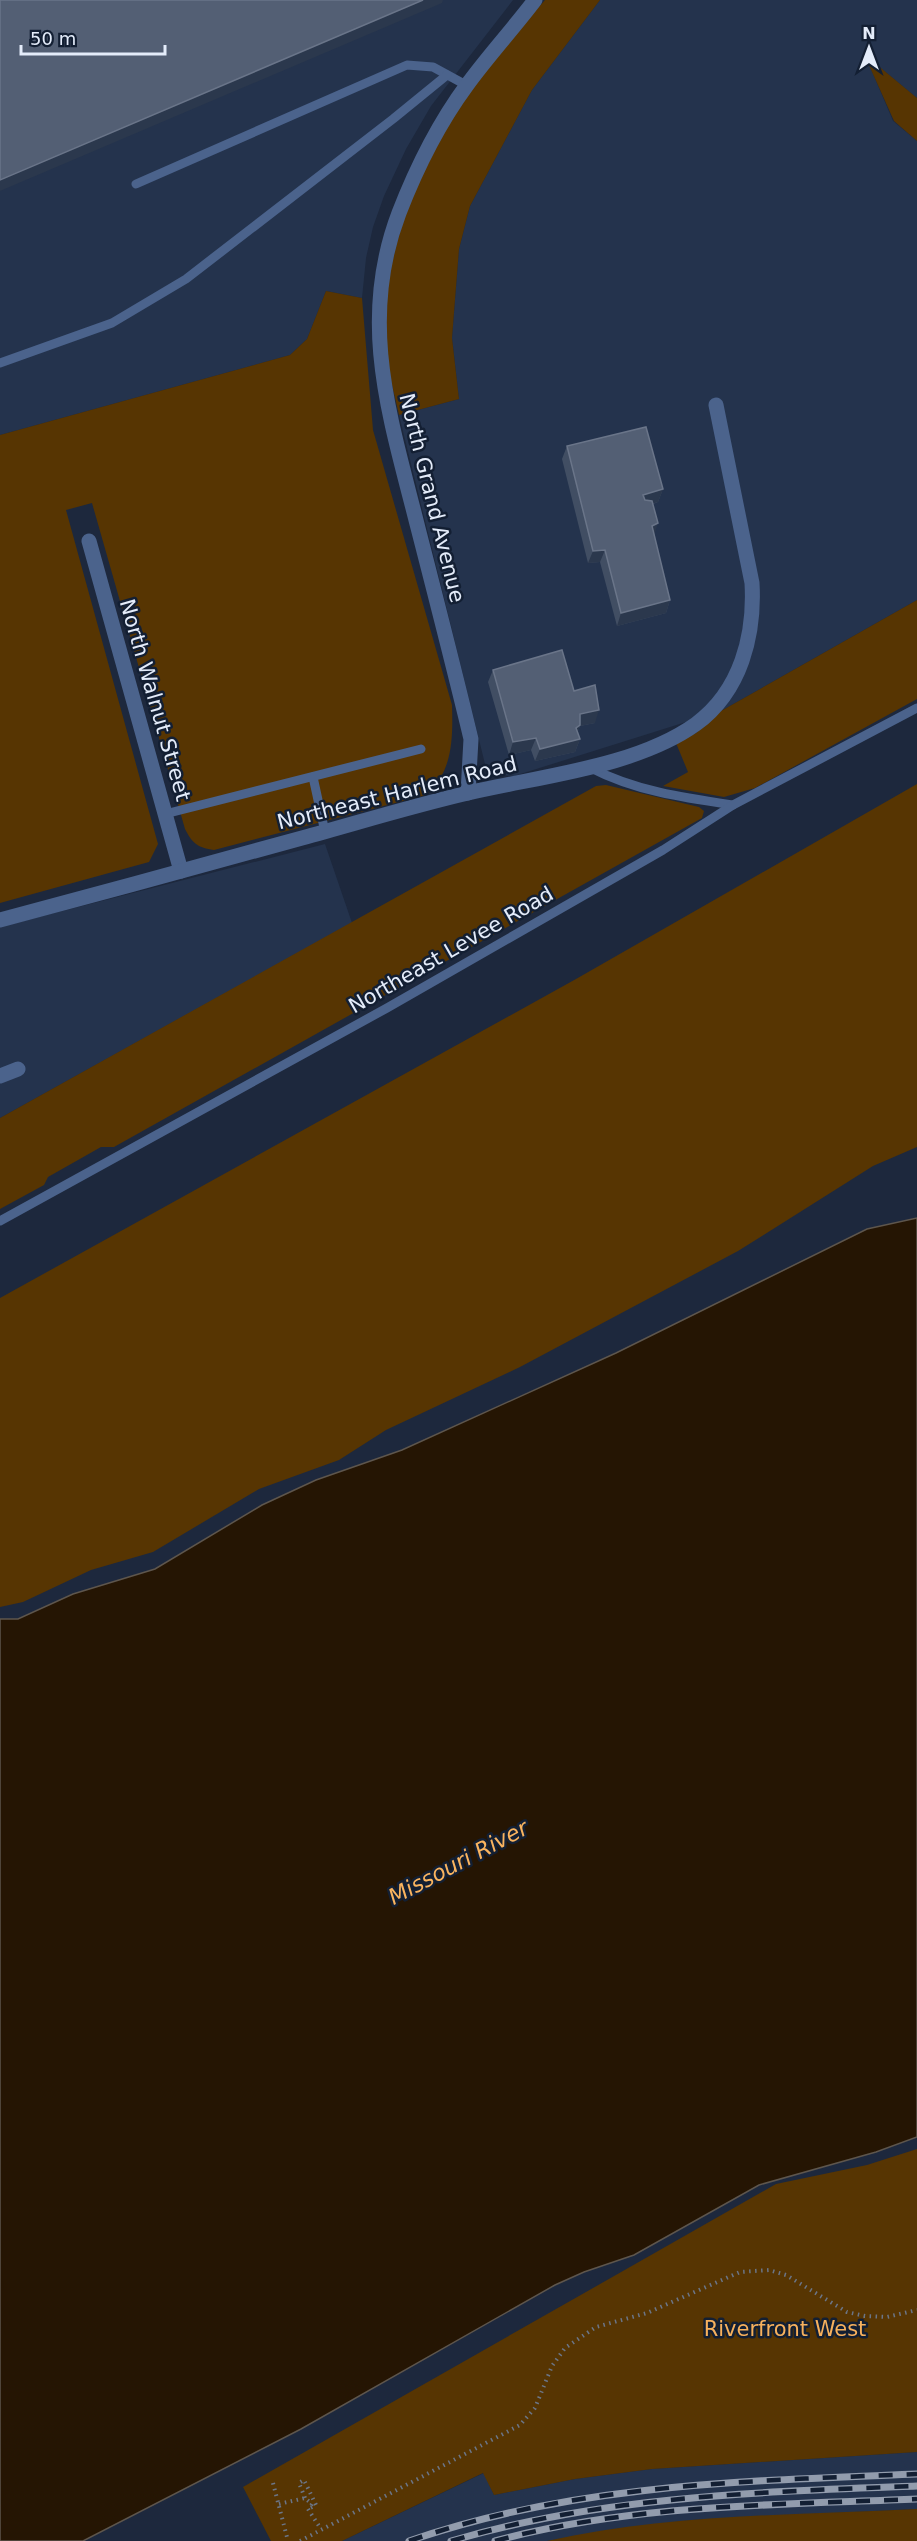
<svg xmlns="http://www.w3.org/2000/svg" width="917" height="2541" viewBox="0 0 917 2541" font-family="'DejaVu Sans',sans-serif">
	<rect width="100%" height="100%" fill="#1d283d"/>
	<!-- built -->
	<g fill="#24334d">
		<polygon points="0,0 513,0 431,106 406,149 384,196 373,227 366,258 362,298 326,291 307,339 290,355 0,435"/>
		<polygon points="600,0 917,0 917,98 865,55 893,121 917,141 917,600 721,711 514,776 501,775 485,764 399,415 459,399 452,338 459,249 470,206 532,90"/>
		<polygon points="325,844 352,923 0,1118 0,927"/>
		<polygon points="917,2452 917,2509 693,2520 623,2528 547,2541 342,2541 484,2473 494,2495 575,2479 652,2469"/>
	</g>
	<!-- green -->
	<g fill="#573502">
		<path d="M 545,0 L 600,0 L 532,90 L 470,206 L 459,249 L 452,338 L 459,399 L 399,415 C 395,396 389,376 387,357 C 376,258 422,155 480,77 C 500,50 523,25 545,0 Z"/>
		<polygon points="864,54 917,98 917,141 894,121"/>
		<path d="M 326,291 L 362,298 L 373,430 L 452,705 C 453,738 453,772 426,795 L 214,850 C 198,848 192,843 185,829 L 92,503 L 66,510 L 158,844 L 149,862 L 0,903 L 0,435 L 290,355 L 307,339 Z"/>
		<polygon points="917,600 917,699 755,788 724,797 663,786 688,772 676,743 696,733 721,711"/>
		<polygon points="917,784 917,1147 873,1166 738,1251 520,1367 386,1430 339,1460 259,1489 153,1552 91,1570 23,1602 0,1607 0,1298 576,979"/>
		<polygon points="606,785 699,807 704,811 702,818 114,1147 101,1147 48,1177 44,1185 0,1209 0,1118 596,786"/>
		<polygon points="917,2149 917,2452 652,2469 575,2479 494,2495 483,2473 342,2541 271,2541 243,2487 776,2184 867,2165"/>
		<path d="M 917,2509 L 917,2541 L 547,2541 C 668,2514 794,2515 917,2509 Z"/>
	</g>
	<!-- water -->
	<polygon fill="#251503" stroke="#5e564d" stroke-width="1.5" points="917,1218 917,2137 876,2152 759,2185 634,2255 584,2272 555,2285 301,2429 83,2541 0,2541 0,1619 18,1619 73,1594 155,1569 262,1505 316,1480 402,1450 616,1353 867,1229"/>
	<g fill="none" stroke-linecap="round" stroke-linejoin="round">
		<!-- path -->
		<g stroke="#6b7587" stroke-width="4" stroke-dasharray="1.5 4.5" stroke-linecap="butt">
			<polyline points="273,2483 288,2541"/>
			<polyline points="305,2498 299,2483 304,2480 316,2505 308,2509"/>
			<polyline points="279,2504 305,2498 312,2504 309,2509"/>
			<polyline points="308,2509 321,2529"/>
			<polyline points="300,2541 520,2425 535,2408 552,2366 565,2348 596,2327 647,2313 740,2272 769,2270 786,2275 847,2312 865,2316 887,2317 917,2310"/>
		</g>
		<!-- service -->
		<g stroke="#4b638c" stroke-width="9">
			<polyline points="136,184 407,65 433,67 466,85"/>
			<polyline points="0,363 112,323 186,279 393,119 447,75"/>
			<path d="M 591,768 C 635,791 685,798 733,805"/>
			<polyline points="313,777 325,832"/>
			<polyline points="165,814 421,749"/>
			<polyline points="0,1221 387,1008 663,850 733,805 917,708"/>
		</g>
		<!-- minor -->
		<g stroke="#4b638c" stroke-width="15">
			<polyline points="89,541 181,871"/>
			<path d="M 468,793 L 471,739 C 454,668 436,598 418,528 C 391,420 357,323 399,213 C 416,169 439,123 467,85 C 488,56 513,29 535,0"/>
			<path d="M 0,920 C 101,893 201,866 302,838 C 357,823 412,806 468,793 C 540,776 636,767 696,724 C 741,691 755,635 752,583 L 716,405"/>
			<polyline points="0,1076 18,1069"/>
		</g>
		<defs>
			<g id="rail">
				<path d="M 409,2541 C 573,2484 746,2481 917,2474"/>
				<path d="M 451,2541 C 603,2496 759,2492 917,2486"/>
				<path d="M 495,2541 C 632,2504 776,2505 917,2499"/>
			</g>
		</defs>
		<!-- rail casing -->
		<use href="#rail" stroke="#929cad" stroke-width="7"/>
		<!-- rail -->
		<use href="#rail" stroke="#131f33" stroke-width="4.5" stroke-dasharray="14" stroke-linecap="butt"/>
	</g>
	<!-- wall -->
	<g fill="#414e63">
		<polygon points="567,446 663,489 658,502 653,504 654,535 670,600 666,613 617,626 600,562 588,563 562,459"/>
		<polygon points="493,670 574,691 595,723 580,726 577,733 580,739 575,752 535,761 531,750 509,755 488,682"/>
	</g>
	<!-- shaded-wall -->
	<g fill="#2b384d">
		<polygon points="423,0 443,0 442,3 0,191 0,180"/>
		<polygon points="663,489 658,502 639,508 643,495"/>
		<polygon points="658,523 654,536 652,526"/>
		<polygon points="605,550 600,562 588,563 593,551"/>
		<polygon points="670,600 666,613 617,626 621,613"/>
		<polygon points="599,710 595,723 580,726 576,737 571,741 580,714"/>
		<polygon points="536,738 531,750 509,755 513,742"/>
		<polygon points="580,739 575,752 535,761 540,749"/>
	</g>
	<!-- building -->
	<g fill="#535f74" stroke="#6a7589" stroke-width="1.5">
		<polygon points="0,0 423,0 0,180"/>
		<polygon points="646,427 663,489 643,495 645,500 652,501 658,523 652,526 670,600 621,613 605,550 593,551 567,446"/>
		<polygon points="562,650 574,691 595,685 599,710 580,714 580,725 576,728 580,739 540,749 536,738 513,742 493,670"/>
	</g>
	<g text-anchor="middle" stroke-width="5" stroke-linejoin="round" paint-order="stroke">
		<!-- street labels -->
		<g font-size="21" fill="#e4ecfa" stroke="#131f33">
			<text transform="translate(432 498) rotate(76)" y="7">North Grand Avenue</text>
			<text transform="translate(155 700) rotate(74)" y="7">North Walnut Street</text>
			<text transform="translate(397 793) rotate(-14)" y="7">Northeast Harlem Road</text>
			<text transform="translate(451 950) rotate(-30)" y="7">Northeast Levee Road</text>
		</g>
		<!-- park labels -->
		<g font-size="21" fill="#f7b15d" stroke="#131f33">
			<text x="785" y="2336">Riverfront West</text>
		</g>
		<!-- water labels -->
		<g font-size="22" font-style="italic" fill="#fab45f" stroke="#131f33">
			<text transform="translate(458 1862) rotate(-28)" y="8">Missouri River</text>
		</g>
	</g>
	<!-- north arrow -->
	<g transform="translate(869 48)" stroke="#131f33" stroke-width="4.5" paint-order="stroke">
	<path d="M0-4.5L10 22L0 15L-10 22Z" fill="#e4ecfa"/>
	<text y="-9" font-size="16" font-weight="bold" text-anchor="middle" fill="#e4ecfa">N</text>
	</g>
	<!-- scale -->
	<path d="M21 45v9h144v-9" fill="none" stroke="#e4ecfa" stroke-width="3"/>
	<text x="30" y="45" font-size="18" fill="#e4ecfa" stroke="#131f33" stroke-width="4.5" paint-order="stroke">50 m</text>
</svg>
